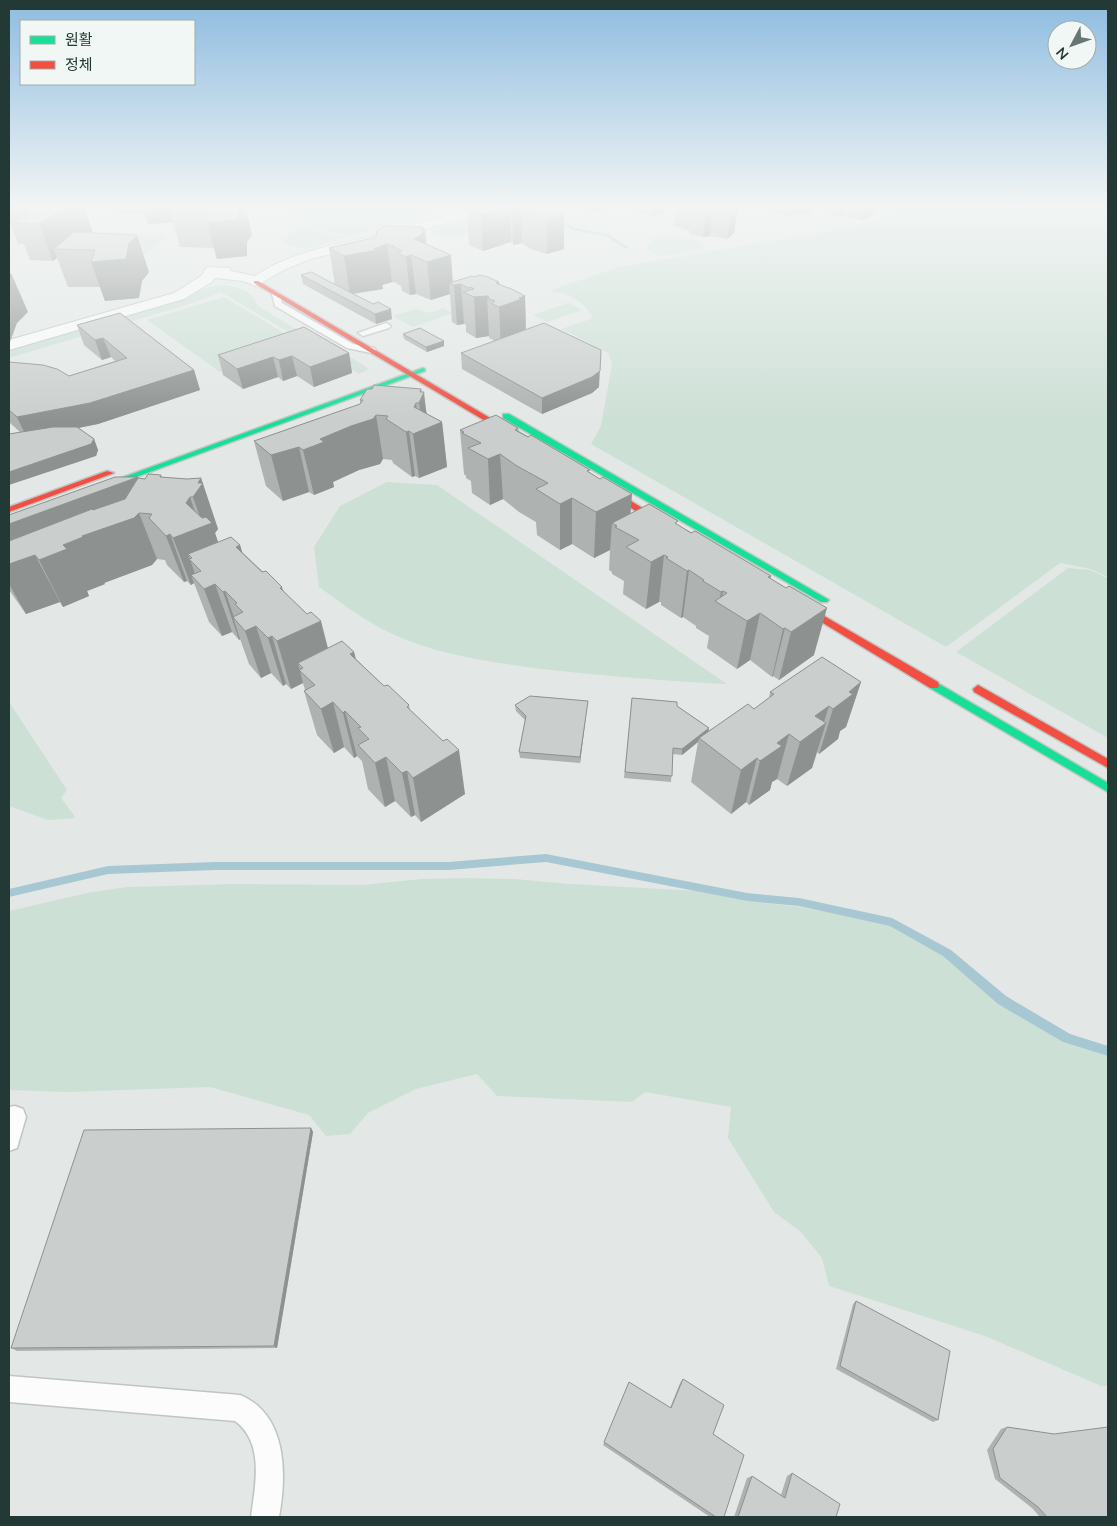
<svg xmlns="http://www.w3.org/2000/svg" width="1117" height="1526" viewBox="0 0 1117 1526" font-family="Mulish,'Noto Sans KR',sans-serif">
	<rect width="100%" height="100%" fill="#e3e8e6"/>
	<!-- green -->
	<g fill="#cde0d6">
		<polygon points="261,208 455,208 352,236 326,232 312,225 314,223"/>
		<path d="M 900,208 L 1108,208 L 1108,577 L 1091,569 L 1060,563 L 946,647 L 591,444 L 601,426 L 612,364 L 608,353 L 562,329 L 593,318 C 585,301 566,292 548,291 L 619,267 L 848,228 Z"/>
		<polygon points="467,220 486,228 447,239 429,231"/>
		<polygon points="300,225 309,227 323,233 348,237 308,249 283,244 285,239"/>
		<polygon points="125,233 169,236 143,255 97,251"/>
		<polygon points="655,236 693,238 707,248 661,256 644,249 652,242"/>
		<path d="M 214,286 C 232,284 251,288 258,306 L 335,353 L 352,358 L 368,368 L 367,370 L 359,374 L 221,292 L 193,303 L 9,358 L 9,350 L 184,299 L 199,291 Z"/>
		<polygon points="224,297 304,345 220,372 147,320"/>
		<polygon points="568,303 582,310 547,322 533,315"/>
		<polygon points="443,308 453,313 413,327 393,316 415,309 430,313"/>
		<path d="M 387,482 L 437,485 L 727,684 C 665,681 604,676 542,669 C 497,663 452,657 409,641 C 376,629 348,608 319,587 L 314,547 L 340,506 Z"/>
		<polygon points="1068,568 1090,570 1108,578 1108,738 956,652"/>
		<polygon points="9,702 67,790 61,798 76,818 48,820 9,806"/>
		<polygon points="465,878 515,879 570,884 697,891 746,901 802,907 891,925 944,956 1002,1004 1063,1042 1108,1056 1108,1386 1101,1386 985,1336 829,1286 822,1258 801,1232 774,1212 728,1138 731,1107 645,1092 632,1102 497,1096 477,1074 416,1089 368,1113 350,1134 326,1136 309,1115 210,1087 67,1092 9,1090 9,911 92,892 127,887 235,884 363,885 421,879"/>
	</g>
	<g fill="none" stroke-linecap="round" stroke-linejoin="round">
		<!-- stream -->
		<g fill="#a7c7d3" fill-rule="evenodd">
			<polygon points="553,214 555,214 574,228 608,234 629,248 626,249 606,236 572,230 553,216"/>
			<polygon points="546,854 747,893 799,898 892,918 951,950 1006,996 1070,1034 1108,1046 1108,1056 1063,1042 998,1004 943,956 890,926 799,906 747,901 546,862 448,870 215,870 108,874 9,897 9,889 108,866 215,862 448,862"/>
		</g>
		<defs>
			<g id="lane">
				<polygon points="276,291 280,294 282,303 353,344 374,348 376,350 371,353 347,348 275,306 272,294"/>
				<polygon points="386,323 391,326 389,328 363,336 358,333"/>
				<polygon points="15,1106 23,1109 26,1117 17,1148 9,1151 9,1107"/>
				<path d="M 9,1376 L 240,1395 C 287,1414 287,1474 279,1517 L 251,1517 C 255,1486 265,1443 235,1421 L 9,1402 Z"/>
			</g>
			<path id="street" d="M 471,208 L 489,208 L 487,211 L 395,238 L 310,259 L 284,270 L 256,286 L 243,281 L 215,278 L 212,282 L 184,299 L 9,350 L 9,340 L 174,293 L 201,276 L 207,267 L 229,268 L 231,271 L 255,276 C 294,250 338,245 382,234 C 412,226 441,216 471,208 Z"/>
			<g id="fast">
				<polygon points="423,368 425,369 425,371 98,491 91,489"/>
				<polygon points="503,414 509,414 829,600 827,602 821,602 503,418"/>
				<polygon points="934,681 1108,783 1108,792 930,688 929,685 930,682"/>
			</g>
			<g id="jam">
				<polygon points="254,281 258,281 524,438 517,440 254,283"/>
				<polygon points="107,471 114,473 9,512 9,507"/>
				<polygon points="596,483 602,483 676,529 675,531 669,531 596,487"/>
				<polygon points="793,598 938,682 939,685 938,688 930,688 790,603 790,599"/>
				<polygon points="978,685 1108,759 1108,768 974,692 973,689"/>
			</g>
		</defs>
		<!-- lane casing -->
		<use href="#lane" stroke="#c0c5c3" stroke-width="3"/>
		<!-- street casing -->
		<use href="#street" stroke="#c0c5c3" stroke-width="2"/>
		<!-- fast casing -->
		<use href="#fast" stroke="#c0c6c4" stroke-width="3"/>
		<!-- jam casing -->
		<use href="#jam" stroke="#c0c6c4" stroke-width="3"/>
		<!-- lane -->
		<use href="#lane" fill="#fbfcfb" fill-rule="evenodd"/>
		<!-- street -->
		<use href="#street" fill="#fbfcfb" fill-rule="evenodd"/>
		<!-- fast -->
		<use href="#fast" fill="#16e098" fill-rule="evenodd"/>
		<!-- jam -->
		<use href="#jam" fill="#f24e42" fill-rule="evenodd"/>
	</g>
	<!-- wall -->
	<g fill="#aeb2b1">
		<polygon points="9,208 84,208 93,233 149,272 142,281 139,298 105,301 100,287 68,287 57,258 53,261 30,260 24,244 18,244 9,220"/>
		<polygon points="113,208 246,208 252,235 247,242 247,256 217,259 214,248 180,247 173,222 148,224 144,213 115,214"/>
		<polygon points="471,208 551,208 564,213 564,249 547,254 530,249 522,243 513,245 513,242 511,242 483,251 469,245 467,209"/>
		<polygon points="578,208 610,208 593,213"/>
		<polygon points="629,208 666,208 666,211 652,216 636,211"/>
		<polygon points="676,208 738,208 734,233 727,239 710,236 703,237 689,234 690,231 674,226"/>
		<polygon points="770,208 814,208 812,208 811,212 803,215 798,213 787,216 769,210"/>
		<polygon points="815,208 876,208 875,215 860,220 843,216 839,217"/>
		<polygon points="423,229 426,244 453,282 474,277 499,284 525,296 526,330 599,387 592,393 542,414 462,369 461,353 494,342 493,340 489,338 489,336 476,338 466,332 466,325 464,324 457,325 452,322 450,294 431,300 416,294 410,295 402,291 401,286 397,284 397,283 392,282 382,285 383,289 353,294 392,319 376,324 303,284 301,275 335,285 329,248"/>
		<polygon points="77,325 194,370 200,390 98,424 78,428 94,439 98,450 96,456 20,432 10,423 9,423 9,362 69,376 115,361 111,357 102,360 84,345"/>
		<polygon points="403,334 444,341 444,346 427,352 404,339"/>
		<polygon points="349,353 352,373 314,387 297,376 283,381 278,377 243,389 223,375 218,355"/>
		<polygon points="421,389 427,414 442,422 447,467 419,478 415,476 412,477 393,463 392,460 383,459 380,464 359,470 333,482 334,487 314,495 309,492 283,501 266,486 254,441 360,404 360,400"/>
		<polygon points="518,428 519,431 590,473 630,514 678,525 771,576 771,579 814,655 779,680 773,676 772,677 750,660 737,669 707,648 709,636 696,628 696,626 683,617 681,618 661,605 661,602 659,602 646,609 623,594 624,581 612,574 612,572 609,570 610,550 594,558 572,544 560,550 537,535 536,522 519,512 503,499 490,505 472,493 471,481 466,478 466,476 464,474 460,430"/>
		<polygon points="161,475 162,477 187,479 201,478 218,529 215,533 218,542 240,545 242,552 284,591 328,648 354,652 356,659 384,686 409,705 410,710 465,794 421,822 415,815 411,817 395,801 385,807 368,789 362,761 357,756 354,758 344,747 334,753 317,735 304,691 305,690 303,683 291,689 286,684 283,686 271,673 261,678 249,664 240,639 239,640 232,632 222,636 209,622 194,583 191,585 187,581 184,582 167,565 165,560 157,559 152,565 104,583 105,584 87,591 89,596 63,607 60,602 26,614 9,590 9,515 138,477 139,478 145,479"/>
		<polygon points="861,682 846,727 840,731 838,739 819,754 817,752 812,768 787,786 777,779 772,782 770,790 749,805 746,802 731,814 691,782 698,742 682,755 673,754 671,782 624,778 632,698 677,706 709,728 708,731 754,709 769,698 770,692"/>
		<polygon points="515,705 587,707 580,763 520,758 519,752 525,720 516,711"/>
		<polygon points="311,1128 313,1132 277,1348 17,1351 11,1348"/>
		<polygon points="856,1301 938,1420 933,1422 836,1369 853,1304"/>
		<polygon points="683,1379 713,1434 724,1517 710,1517 603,1445 629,1382 670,1408 680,1383"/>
		<polygon points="1007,1427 1054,1434 1108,1517 1040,1517 1032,1508 995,1479 987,1450 1001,1429"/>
		<polygon points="792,1473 836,1517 734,1517 747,1478 752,1476 781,1495 787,1476"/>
	</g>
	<!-- shaded-wall -->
	<g fill="#8d9190">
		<polygon points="71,208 84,208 94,236 54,249 57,258 53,261 39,224 58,212"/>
		<polygon points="143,208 179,208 170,211 173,222 148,224"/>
		<polygon points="238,208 246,208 252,235 247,242 247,256 217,259 207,222"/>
		<polygon points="506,208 510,208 511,242 483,251 481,215"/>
		<polygon points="518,208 521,208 522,243 513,245 512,209"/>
		<polygon points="593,208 610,208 593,213"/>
		<polygon points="653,208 666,208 666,211 652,216"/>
		<polygon points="706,208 713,208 710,236 703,237"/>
		<polygon points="731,208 738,208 734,233 727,239"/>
		<polygon points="789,208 799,208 798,213 787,216"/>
		<polygon points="804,208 814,208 812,208 811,212 803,215"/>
		<polygon points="841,208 844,208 843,216 839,217"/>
		<polygon points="863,208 876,208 875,215 860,220"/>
		<polygon points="564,213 564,249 547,254 547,218"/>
		<polygon points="423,227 423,232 425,229 427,251 451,255 453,285 449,283 450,294 431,300 427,262 414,239"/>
		<polygon points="137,235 149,272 142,281 139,298 105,301 91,262 129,243"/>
		<polygon points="387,244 392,282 382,285 383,289 350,294 344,256"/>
		<polygon points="411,255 416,294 410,295 406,257"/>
		<polygon points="11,273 28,312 17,323 10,342 9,342 9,275"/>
		<polygon points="499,282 500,307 519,298 525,296 526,336 501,348 499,307 496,283"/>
		<polygon points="461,284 464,324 457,325 454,285"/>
		<polygon points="487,296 489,336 476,338 474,297"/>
		<polygon points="391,309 392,319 376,324 375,314"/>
		<polygon points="103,338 111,357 102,360 95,340"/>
		<polygon points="444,341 444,346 427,352 426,347"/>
		<polygon points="601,350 599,387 592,393 542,414 542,398"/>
		<polygon points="349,353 352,373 314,387 310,367"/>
		<polygon points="292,356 297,376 283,381 279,360"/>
		<polygon points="273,357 278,377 243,389 237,369"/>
		<polygon points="194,370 200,390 98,424 27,438 17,417"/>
		<polygon points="421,389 422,397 424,392 428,428 442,422 447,467 419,478 413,434 414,407 416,403 420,431 423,430 419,403 420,392"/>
		<polygon points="376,415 383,459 380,464 359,470 333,482 334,487 314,495 303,450 320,439"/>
		<polygon points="409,431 415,476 412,477 406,432"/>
		<polygon points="94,439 98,450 96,456 9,485 9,472"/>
		<polygon points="299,447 309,492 283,501 271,455"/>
		<polygon points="500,454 503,499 490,505 488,459"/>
		<polygon points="138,477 147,498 9,551 9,524"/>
		<polygon points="201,478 218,529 215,533 227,569 201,571 192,558 188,554 198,582 191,575 194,583 191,585 173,538 186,503 190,497 200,527 203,526 193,497 198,483"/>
		<polygon points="632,494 629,535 612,523 610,550 594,558 596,512"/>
		<polygon points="572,498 572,544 560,550 560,504"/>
		<polygon points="139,513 157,559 152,565 104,583 105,584 87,591 89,596 63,607 39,560 63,545 82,536"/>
		<polygon points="170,534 187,581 184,582 166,536"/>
		<polygon points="240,545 254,592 236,547"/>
		<polygon points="35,555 60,602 26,614 9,584 9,564"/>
		<polygon points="664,555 659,602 646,609 651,562"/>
		<polygon points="689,570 683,617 681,618 687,571"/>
		<polygon points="215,584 232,632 222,636 204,589"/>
		<polygon points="282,587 295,633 321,621 333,668 303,668 298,663 303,683 291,689 277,641 280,588"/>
		<polygon points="225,591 235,620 233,617 240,639 239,640 223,592"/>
		<polygon points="723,591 721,605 719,604 721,592"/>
		<polygon points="827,608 814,655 779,680 791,632"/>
		<polygon points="760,613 750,660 737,669 747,621"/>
		<polygon points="256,626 271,673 261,678 245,631"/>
		<polygon points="785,628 773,676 772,677 783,629"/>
		<polygon points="272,636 286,684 283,686 268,638"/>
		<polygon points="354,652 364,697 350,654"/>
		<polygon points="861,682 846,727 840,731 838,739 819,754 833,709 849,692"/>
		<polygon points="588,701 587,707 580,763 580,757"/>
		<polygon points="333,702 344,747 334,753 321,709"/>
		<polygon points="829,706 823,725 826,723 812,768 787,786 800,742 815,716"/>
		<polygon points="345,711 357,756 354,758 343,713"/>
		<polygon points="709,728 708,734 699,738 698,742 682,755 682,749"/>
		<polygon points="789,734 777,779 772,782 770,790 749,805 760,761 777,743"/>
		<polygon points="459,750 465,794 421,822 413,778"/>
		<polygon points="386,757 395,801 385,807 375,763"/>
		<polygon points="757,758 746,802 731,814 741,770"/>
		<polygon points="407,771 415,815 411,817 402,773"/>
		<polygon points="311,1128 313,1132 277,1348 274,1346"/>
	</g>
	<!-- building -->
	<g fill="#cacfce" stroke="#8d9190">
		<polygon points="9,208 71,208 58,212 39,224 15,223 30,214 25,214 32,209"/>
		<polygon points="173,208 238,208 239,220 207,222 208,212 170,211"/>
		<polygon points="471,208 506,208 481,215 467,209"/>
		<polygon points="522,208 551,208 564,213 547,218 530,213"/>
		<polygon points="384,226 423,227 421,229 425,229 422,234 414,239 451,255 427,262 411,255 406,257 397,253 402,251 392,246 394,246 387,244 374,249 378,250 344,256 329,248 376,237 377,231"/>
		<polygon points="74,232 137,235 129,243 126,259 91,262 95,250 54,249"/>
		<polygon points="311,272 373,304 378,302 391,309 375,314 301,275"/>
		<polygon points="480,275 488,277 499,282 496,283 508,288 510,288 525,296 519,298 522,299 499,307 492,304 495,301 487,298 489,297 487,296 474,297 463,292 474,289 471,287 468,288 461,284 454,285 449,283 472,276 474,277"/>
		<polygon points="120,313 194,370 90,403 17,417 9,410 9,362 43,365 57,369 69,376 127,358 103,338 95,340 77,325"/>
		<polygon points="544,323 601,350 600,371 592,377 542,398 461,353"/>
		<polygon points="304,327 349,353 310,367 292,356 279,360 273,357 237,369 218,355"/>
		<polygon points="420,328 444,341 426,347 403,334"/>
		<polygon points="374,385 421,389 420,392 424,392 419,403 416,403 414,407 442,422 413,434 409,431 406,432 386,419 388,416 376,415 373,419 351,426 320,439 324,442 303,450 299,447 271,455 254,441 360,404 363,400 360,400 367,389 372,389"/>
		<polygon points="496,415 518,428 515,430 528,437 531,435 590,470 587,471 600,479 603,477 632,494 596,512 572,498 560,504 536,489 548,483 517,466 500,454 488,459 468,448 481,443 462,433 464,432 460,430"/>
		<polygon points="53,427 77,427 94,439 91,444 9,472 9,434"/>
		<polygon points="148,474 161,475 160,477 187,479 201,478 198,483 203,483 193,497 190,497 186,503 202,518 206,517 212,523 173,538 170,534 166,536 149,518 152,514 139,513 134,518 82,536 83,537 63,545 67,549 39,560 35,555 9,564 9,541 92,509 93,510 125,499 138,478 145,479"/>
		<polygon points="115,477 138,477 9,524 9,515"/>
		<polygon points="649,504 678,521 675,523 691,533 695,531 771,576 768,577 786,588 789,586 827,608 791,632 785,628 783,629 760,613 747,621 715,601 727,593 723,591 721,592 703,581 704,580 689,570 687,571 666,558 668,557 664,555 651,562 626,547 639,540 615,527 617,526 612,523"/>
		<polygon points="231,537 240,545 236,547 262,572 266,571 282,587 280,588 307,614 311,612 321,621 277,641 272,636 268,638 256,626 245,631 233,617 243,612 235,604 237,603 225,591 223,592 215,584 204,589 191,575 201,571 189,559 192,558 188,554"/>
		<polygon points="342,641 354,652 350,654 384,686 388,685 409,705 407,707 443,741 447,739 459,750 413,778 407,771 402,773 386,757 375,763 358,745 369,739 358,728 361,727 345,711 343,713 333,702 321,709 304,691 315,685 299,670 303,668 298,663"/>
		<polygon points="822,657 861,682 849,692 853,694 833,709 829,706 815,716 826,723 800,742 789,734 777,743 782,746 760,761 757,758 741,770 699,738 748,704 754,709 774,694 770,692"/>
		<polygon points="530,696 588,701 580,757 519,752 526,716 515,705"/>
		<polygon points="632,698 677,702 677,706 709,728 682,749 673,748 672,776 625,772"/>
		<polygon points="311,1128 274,1346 11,1348 84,1130"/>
		<polygon points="856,1301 950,1351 938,1420 840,1366"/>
		<polygon points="683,1379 724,1405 713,1434 744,1455 724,1517 716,1517 604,1442 629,1382 671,1408"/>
		<polygon points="1007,1427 1054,1434 1108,1427 1108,1517 1047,1517 1038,1507 1000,1478 993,1449"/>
		<polygon points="792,1473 840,1504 836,1517 738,1517 752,1476 785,1498"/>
	</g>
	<!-- sky -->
	<linearGradient id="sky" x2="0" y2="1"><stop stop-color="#8ebce0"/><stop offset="0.49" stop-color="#f2f5f4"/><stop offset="1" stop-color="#f2f5f4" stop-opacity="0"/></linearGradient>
	<rect width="1117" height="421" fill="url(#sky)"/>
	<!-- border -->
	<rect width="1117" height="1526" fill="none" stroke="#233936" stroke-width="20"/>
	<!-- legend -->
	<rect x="20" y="20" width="175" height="65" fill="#f1f7f5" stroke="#9faba9"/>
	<rect x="30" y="36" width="25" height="8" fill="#16e098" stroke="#9faba9"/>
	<text x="65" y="45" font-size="15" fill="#233936">원활</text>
	<rect x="30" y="61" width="25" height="8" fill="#f24e42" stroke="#9faba9"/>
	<text x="65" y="70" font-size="15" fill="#233936">정체</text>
	<!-- north arrow -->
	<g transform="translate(1072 45) rotate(229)"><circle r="24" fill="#f1f7f5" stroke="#9faba9"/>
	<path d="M0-4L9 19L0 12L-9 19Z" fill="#667674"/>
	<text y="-8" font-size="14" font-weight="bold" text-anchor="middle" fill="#233936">N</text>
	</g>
</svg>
